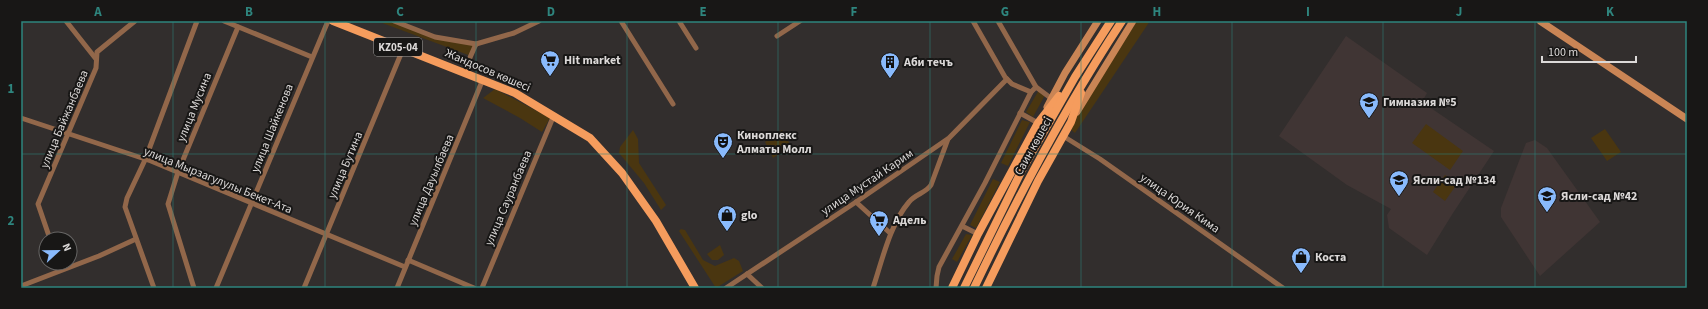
<svg xmlns="http://www.w3.org/2000/svg" width="1708" height="309" viewBox="0 0 1708 309" font-family="'Source Sans 3',sans-serif">
	<rect width="100%" height="100%" fill="#322e2d"/>
	<!-- built -->
	<g fill="#403534">
		<polygon points="1346,36 1427,93 1422,102 1494,151 1453,213 1427,255 1389,228 1387,215 1391,209 1347,185 1279,136"/>
		<polygon points="1535,140 1547,148 1600,222 1540,276 1501,217 1501,208 1526,143"/>
	</g>
	<!-- green -->
	<g fill="#4a3610">
		<polygon points="377,21 394,21 435,37 476,44 471,56"/>
		<polygon points="1137,21 1150,21 1075,133 1069,128"/>
		<polygon points="495,89 550,118 542,132 520,118 483,98"/>
		<polygon points="1039,90 1045,95 1033,117 1026,112"/>
		<polygon points="1022,120 1030,122 1008,166 1001,163"/>
		<polygon points="1426,124 1463,151 1450,170 1412,143"/>
		<polygon points="1605,129 1621,152 1607,161 1591,138"/>
		<polygon points="633,130 638,139 639,163 666,205 661,210 644,183 619,153 620,147"/>
		<polygon points="782,130 791,146 773,158 765,142"/>
		<polygon points="1445,175 1457,184 1445,201 1433,192"/>
		<polygon points="993,179 1000,182 976,228 970,225"/>
		<polygon points="681,229 685,230 703,260 715,266 734,258 739,261 743,271 716,288 679,231"/>
		<polygon points="966,234 972,235 957,262 952,259"/>
		<polygon points="720,245 724,255 718,260 712,260 707,254"/>
	</g>
	<g fill="none" stroke-linecap="round" stroke-linejoin="round">
		<!-- street -->
		<g stroke="#92674a" stroke-width="5">
			<polyline points="66,21 96,59"/>
			<polyline points="224,21 312,57"/>
			<polyline points="394,21 435,37 476,44 514,33 539,21"/>
			<polyline points="621,21 673,104"/>
			<polyline points="679,21 696,48"/>
			<polyline points="973,21 1005,77 1012,84 1031,92"/>
			<polyline points="998,21 1036,87 1052,99"/>
			<polyline points="777,36 800,21"/>
			<polyline points="464,71 476,44"/>
			<polyline points="1020,113 1038,123"/>
			<polyline points="21,118 151,161 405,267"/>
			<polyline points="1063,136 1100,159 1283,288"/>
			<polyline points="856,202 890,233"/>
			<polyline points="962,226 978,234"/>
			<polyline points="50,239 38,204 96,68 97,52 135,21"/>
			<polyline points="408,260 474,288"/>
			<polyline points="747,274 762,288"/>
			<polyline points="21,286 99,256 136,239"/>
			<polyline points="154,288 125,207 127,198 145,160 197,21"/>
			<polyline points="194,288 168,204 178,172 238,27"/>
			<polyline points="216,288 328,21"/>
			<polyline points="304,288 403,49"/>
			<polyline points="397,288 483,79"/>
			<polyline points="482,288 554,115"/>
			<polyline points="726,288 856,202 949,138 1007,79"/>
			<path d="M 873,288 C 882,261 890,224 909,202 C 915,194 926,193 931,185 L 948,139"/>
			<polyline points="936,288 937,276 939,267 985,183 1031,92 1036,87"/>
		</g>
		<!-- secondary -->
		<g stroke="#ca8555" stroke-width="7">
			<polyline points="1540,21 1687,119"/>
			<polyline points="1047,107 1065,73 1098,21"/>
			<polyline points="1077,112 1133,21"/>
		</g>
		<!-- primary -->
		<g stroke="#f59c5d" stroke-width="8">
			<polyline points="333,21 515,93 590,138 622,173 656,221 695,288"/>
			<polyline points="952,288 978,234 1038,123 1059,96"/>
			<polyline points="964,288 1022,170 1075,77 1111,21"/>
			<path d="M 974,288 C 1018,196 1066,106 1122,21"/>
			<polyline points="986,288 1038,181 1071,122 1081,93"/>
		</g>
	</g>
	<!-- grid -->
	<path fill="none" stroke="#2e857e" stroke-width="1" stroke-opacity="0.55" d="M 173,21 L 173,288M 325,21 L 325,288M 476,21 L 476,288M 627,21 L 627,288M 778,21 L 778,288M 930,21 L 930,288M 1081,21 L 1081,288M 1232,21 L 1232,288M 1383,21 L 1383,288M 1535,21 L 1535,288M 21,154 L 1687,154"/>
	<!-- icons -->
	<defs>
		<symbol id="supermarket-pin" viewBox="-11 -11 22 30"><path d="M0 17L-7.5 6A9.5 9.5 0 1 1 7.5 6Z" fill="#89bafc" stroke="#181716"/><path d="M-6-5.5h2.5l.6 2H6L4.5 2H-2.5L-4.4-4H-6ZM-1.5 3.2a1.3 1.3 0 1 0 .1 0ZM3 3.2a1.3 1.3 0 1 0 .1 0Z" fill="#111"/></symbol>
		<symbol id="building-pin" viewBox="-11 -11 22 30"><path d="M0 17L-7.5 6A9.5 9.5 0 1 1 7.5 6Z" fill="#89bafc" stroke="#181716"/><path d="M-4-6H4V6H1V3H-1V6H-4ZM-2.5-4.3h1.7v1.8h-1.7ZM.8-4.3h1.7v1.8H.8ZM-2.5-1h1.7V.8h-1.7ZM.8-1h1.7V.8H.8Z" fill="#111"/></symbol>
		<symbol id="school-pin" viewBox="-11 -11 22 30"><path d="M0 17L-7.5 6A9.5 9.5 0 1 1 7.5 6Z" fill="#89bafc" stroke="#181716"/><path d="M0-5L7-2L0 1L-7-2ZM-4 1L0 2.5L4 1V4Q0 6-4 4Z" fill="#111"/></symbol>
		<symbol id="theatre-pin" viewBox="-11 -11 22 30"><path d="M0 17L-7.5 6A9.5 9.5 0 1 1 7.5 6Z" fill="#89bafc" stroke="#181716"/><path d="M-5-5.5Q0-4 5-5.5V0Q5 5 0 6Q-5 5-5 0ZM-3.3-2.5H-1v1.5H-3.3ZM1-2.5H3.3v1.5H1ZM-2.8 1Q0 5.5 2.8 1Z" fill="#111"/></symbol>
		<symbol id="shop-pin" viewBox="-11 -11 22 30"><path d="M0 17L-7.5 6A9.5 9.5 0 1 1 7.5 6Z" fill="#89bafc" stroke="#181716"/><path d="M-5-2.5h2.3a2.7 3.5 0 0 1 5.4 0H5L5.5 6h-11ZM-1.5-2.5h3a1.5 2.3 0 0 0-3 0Z" fill="#111"/></symbol>
	</defs>
	<g fill-rule="evenodd">
		<use href="#supermarket-pin" x="539" y="49" width="22" height="30"/>
		<use href="#building-pin" x="879" y="51" width="22" height="30"/>
		<use href="#school-pin" x="1358" y="91" width="22" height="30"/>
		<use href="#theatre-pin" x="712" y="131" width="22" height="30"/>
		<use href="#school-pin" x="1388" y="169" width="22" height="30"/>
		<use href="#school-pin" x="1536" y="185" width="22" height="30"/>
		<use href="#shop-pin" x="716" y="204" width="22" height="30"/>
		<use href="#supermarket-pin" x="868" y="209" width="22" height="30"/>
		<use href="#shop-pin" x="1290" y="246" width="22" height="30"/>
	</g>
	<g text-anchor="middle" stroke-width="4" stroke-linejoin="round" paint-order="stroke">
		<!-- shield labels -->
		<rect fill="#181716" stroke="#a19f9e" stroke-width="1" x="374" y="38" width="48" height="18" rx="3"/>
		<g font-size="11" font-weight="bold" fill="#dcd9d8">
			<text x="398" y="51">KZ05-04</text>
		</g>
		<!-- poi labels -->
		<g font-size="12" font-weight="bold" fill="#dcd9d8" stroke="#181716" text-anchor="start">
			<text x="564" y="64">Hit market</text>
			<text x="904" y="66">Аби течъ</text>
			<text x="1383" y="106">Гимназия №5</text>
			<text x="737" y="139">Киноплекс<tspan x="737" dy="14">Алматы Молл</tspan></text>
			<text x="1413" y="184">Ясли-сад №134</text>
			<text x="1561" y="200">Ясли-сад №42</text>
			<text x="741" y="219">glo</text>
			<text x="893" y="224">Адель</text>
			<text x="1315" y="261">Коста</text>
		</g>
		<!-- street labels -->
		<g font-size="12" fill="#dcd9d8" stroke="#181716">
			<text transform="translate(488 70) rotate(23)" y="4">Жандосов көшесі</text>
			<text transform="translate(194 107) rotate(-68)" y="4">улица Мусина</text>
			<text transform="translate(64 119) rotate(-67)" y="4">улица Байжанбаева</text>
			<text transform="translate(272 128) rotate(-68)" y="4">улица Шайкенова</text>
			<text transform="translate(1033 146) rotate(-61)" y="4">Саин көшесі</text>
			<text transform="translate(345 165) rotate(-67)" y="4">улица Бутина</text>
			<text transform="translate(218 180) rotate(22)" y="4">улица Мырзагулулы Бекет-Ата</text>
			<text transform="translate(431 180) rotate(-67)" y="4">улица Дауылбаева</text>
			<text transform="translate(867 182) rotate(-34)" y="4">улица Мустай Карим</text>
			<text transform="translate(508 198) rotate(-67)" y="4">улица Сауранбаева</text>
			<text transform="translate(1180 203) rotate(35)" y="4">улица Юрия Кима</text>
		</g>
	</g>
	<!-- border -->
	<rect width="1708" height="309" fill="none" stroke="#181716" stroke-width="44"/>
	<!-- north arrow -->
	<g transform="translate(58 251) rotate(68)"><circle r="19" fill="#181716" stroke="#666564"/>
	<path d="M0-3L7 15L0 10L-7 15Z" fill="#89bafc"/>
	<text y="-6" font-size="11" font-weight="bold" text-anchor="middle" fill="#dcd9d8">N</text>
	</g>
	<!-- scale -->
	<path d="M1542 56v6h94v-6" fill="none" stroke="#dcd9d8" stroke-width="2"/>
	<text x="1548" y="56" font-size="12" fill="#dcd9d8" stroke="#181716" stroke-width="3" paint-order="stroke">100 m</text>
	<rect x="22" y="22" width="1664" height="265" fill="none" stroke="#2e857e" stroke-width="1.5"/>
	<g font-size="13" text-anchor="middle" font-weight="bold" fill="#2e857e">
		<text x="98" y="16">A</text>
		<text x="249" y="16">B</text>
		<text x="400" y="16">C</text>
		<text x="551" y="16">D</text>
		<text x="703" y="16">E</text>
		<text x="854" y="16">F</text>
		<text x="1005" y="16">G</text>
		<text x="1157" y="16">H</text>
		<text x="1308" y="16">I</text>
		<text x="1459" y="16">J</text>
		<text x="1610" y="16">K</text>
		<text x="11" y="93">1</text>
		<text x="11" y="225">2</text>
	</g>
</svg>
